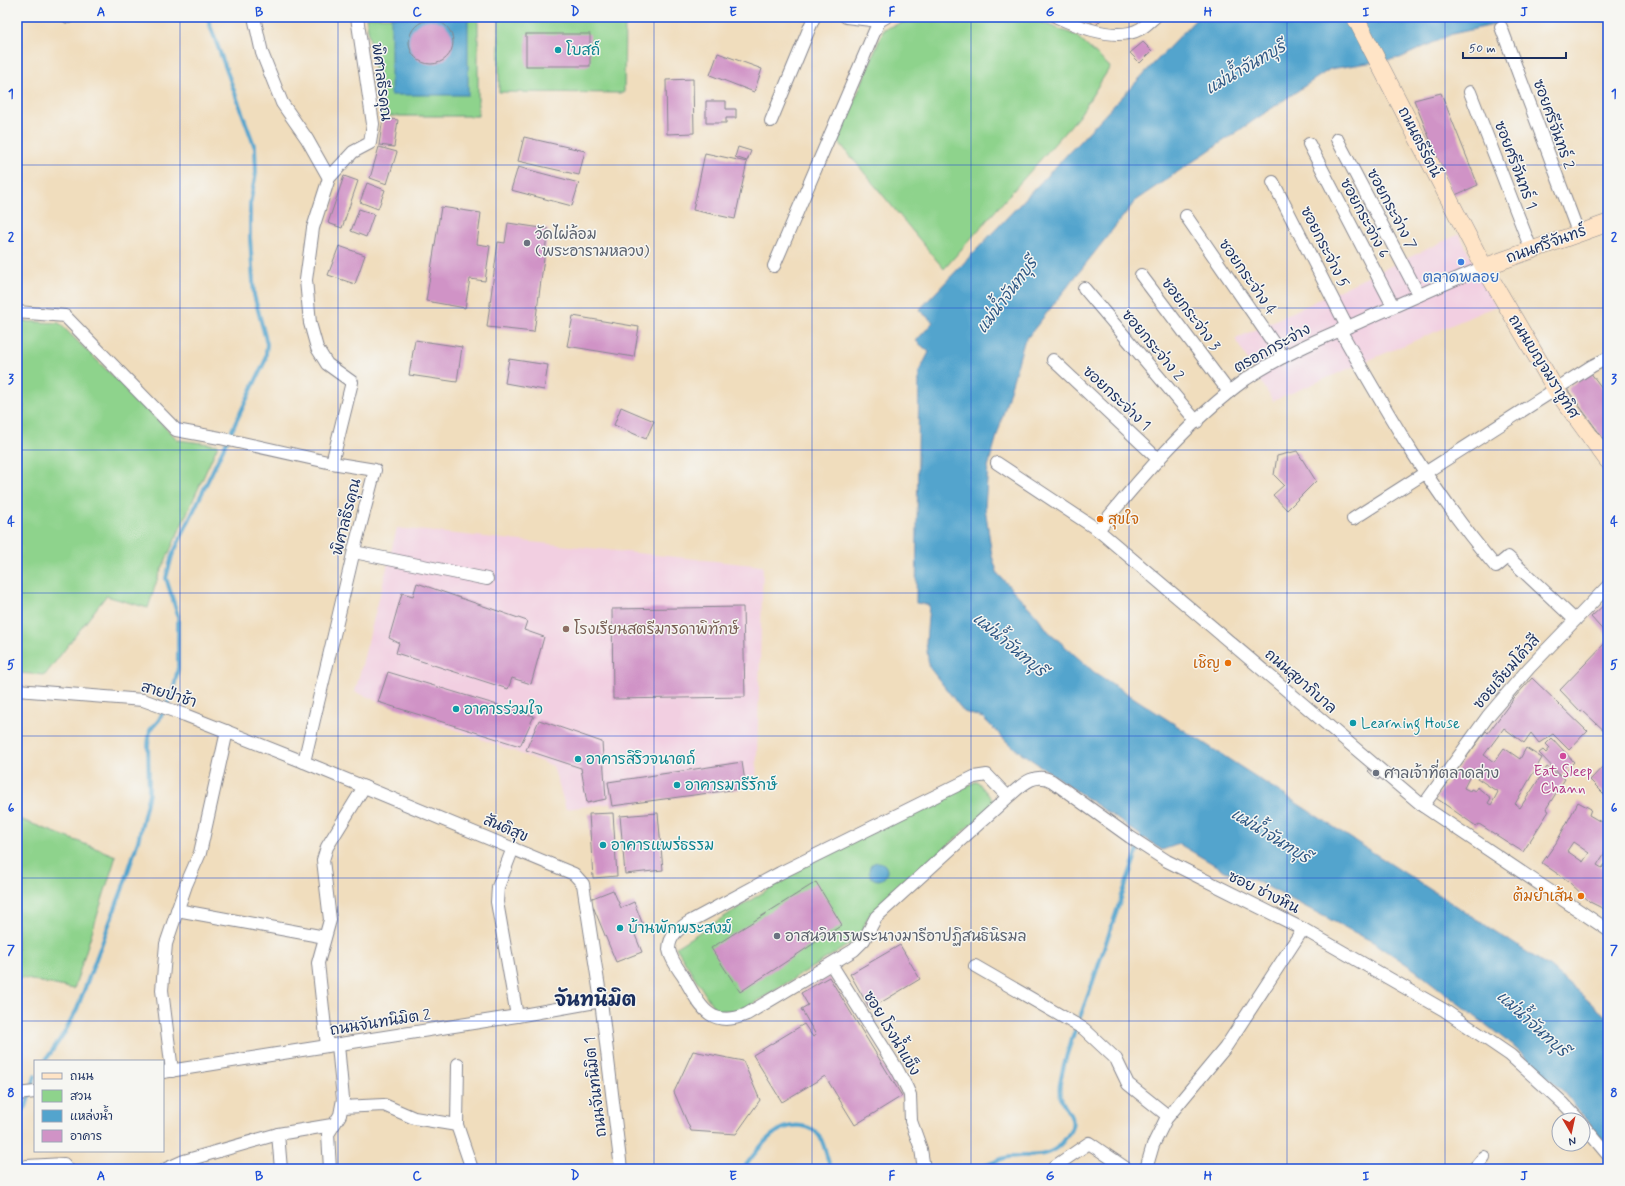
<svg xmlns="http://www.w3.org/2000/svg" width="1625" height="1186" viewBox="0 0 1625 1186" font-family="Mynerve,'Playpen Sans Thai',sans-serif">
	<rect width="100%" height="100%" fill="#f6f6f2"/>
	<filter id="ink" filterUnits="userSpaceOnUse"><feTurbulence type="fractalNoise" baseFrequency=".025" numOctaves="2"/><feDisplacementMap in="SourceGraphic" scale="8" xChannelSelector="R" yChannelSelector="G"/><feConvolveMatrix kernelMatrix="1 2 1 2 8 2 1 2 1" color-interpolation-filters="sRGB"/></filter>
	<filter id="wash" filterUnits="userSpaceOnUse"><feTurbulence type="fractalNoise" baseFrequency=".012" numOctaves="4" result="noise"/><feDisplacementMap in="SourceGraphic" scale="16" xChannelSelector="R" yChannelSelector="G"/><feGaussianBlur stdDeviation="0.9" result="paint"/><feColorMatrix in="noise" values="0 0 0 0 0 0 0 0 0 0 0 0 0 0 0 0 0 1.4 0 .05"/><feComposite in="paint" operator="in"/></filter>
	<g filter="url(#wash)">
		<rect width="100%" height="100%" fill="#f0ddbd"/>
		<!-- built -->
		<g fill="#f2cfe1">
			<polygon points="1459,234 1496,306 1273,401 1235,339"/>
			<polygon points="397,528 763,566 756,785 566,809 553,766 355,692"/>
		</g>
		<!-- green -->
		<g fill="#8ed38c" stroke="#548175">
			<polygon points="366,17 478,17 478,116 382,116"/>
			<polygon points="499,17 625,17 624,93 499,92"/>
			<polygon points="919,17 1027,17 1075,35 1110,67 1079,116 944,269 838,141 884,29"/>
			<polygon points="17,321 59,323 178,440 218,445 158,577 148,608 106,596 45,675 17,673 17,446 24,405 17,397"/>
			<polygon points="977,781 995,803 868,917 858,939 741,1011 715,1010 676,947 810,863"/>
			<polygon points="17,818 116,856 74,989 17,977"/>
		</g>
		<!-- water -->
		<g fill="#53a4cd" stroke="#376a96">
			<rect x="391" y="17" width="77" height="78"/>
			<polygon points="1198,17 1531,17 1452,34 1400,58 1330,69 1136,200 1024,342 988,467 985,507 992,556 998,574 1038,617 1048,631 1094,672 1550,967 1608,1018 1608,1146 1564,1093 1512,1045 1415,970 1375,943 1256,881 1225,871 1179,844 1162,850 1010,745 983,718 964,712 929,667 926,643 929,605 916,603 919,372 929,352 916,341 933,322 919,310"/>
			<polygon points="1554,17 1608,17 1608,21"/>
			<circle cx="878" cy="871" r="9"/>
		</g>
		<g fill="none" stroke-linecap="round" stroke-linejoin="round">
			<!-- stream -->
			<g stroke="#53a4cd" stroke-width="4">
				<polyline points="45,1061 65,1032 77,1009 122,890 138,841 149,793 148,745 150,730 159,720 173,692 178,668 178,616 166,578 172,556 265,361 267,344 254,295 250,238 250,204 256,173 255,148 207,17"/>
				<polyline points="17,1117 26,1107 35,1076"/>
				<path d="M 743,1169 C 758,1150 774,1122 802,1126 C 809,1127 816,1130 820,1137 C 825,1146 827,1159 831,1169"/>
				<path d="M 977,1169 C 987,1166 996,1160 1005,1158 C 1025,1152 1045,1162 1062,1143 C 1085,1116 1064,1116 1060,1094 C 1058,1085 1062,1074 1064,1065 C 1071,1037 1083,1011 1092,984 C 1109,934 1126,883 1144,832"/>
			</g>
		</g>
		<g id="blocks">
			<!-- building -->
			<g fill="#d093c6" fill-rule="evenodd">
				<polygon points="1087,17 1104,17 1095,26"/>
				<circle cx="431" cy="42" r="22"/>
				<rect x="526" y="34" width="64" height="32"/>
				<polygon points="1143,42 1152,51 1140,63 1130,53"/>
				<polygon points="718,53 762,69 754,92 710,75"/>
				<polygon points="693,79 694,133 667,134 666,80"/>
				<polygon points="1441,93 1478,185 1453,196 1414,100"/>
				<polygon points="706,101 726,101 726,109 736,109 736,118 726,118 726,123 706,123"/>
				<polygon points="383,118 398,120 394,147 379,145"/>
				<polygon points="524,137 585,151 579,175 518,161"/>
				<polygon points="379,147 397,152 387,184 370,178"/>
				<polygon points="738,147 751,151 747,161 735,157"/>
				<polygon points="705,153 747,162 735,219 693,210"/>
				<polygon points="518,167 579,183 572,206 511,190"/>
				<polygon points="344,176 358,181 342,228 328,223"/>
				<polygon points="367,183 385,190 378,209 360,202"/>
				<polygon points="441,207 481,213 477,244 490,246 485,281 470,279 465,308 426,301"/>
				<polygon points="359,209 374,214 366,237 351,231"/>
				<polygon points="508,223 548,229 534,332 487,327 498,242 505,243"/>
				<polygon points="339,246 365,255 355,284 328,275"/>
				<polygon points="573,316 639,327 634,357 567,346"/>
				<polygon points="415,340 462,347 457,382 409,375"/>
				<polygon points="509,359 548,365 544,390 505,383"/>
				<polygon points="1590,372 1608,396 1608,445 1567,389"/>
				<polygon points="621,407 654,421 646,439 614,425"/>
				<polygon points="1297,451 1316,481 1287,510 1273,495 1284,485 1274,475 1277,456"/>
				<polygon points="417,583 527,621 524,630 544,637 531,684 512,678 508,689 396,653 399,643 389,638 402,593 413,596"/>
				<polygon points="1608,601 1608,636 1591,617"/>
				<polygon points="743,607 745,697 613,699 612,609"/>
				<polygon points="1607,641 1608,642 1608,734 1583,711 1581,712 1560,690"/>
				<polygon points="388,672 534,716 520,746 378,702"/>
				<path d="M 1532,678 L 1587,731 L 1569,750 L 1553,734 L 1539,743 L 1531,733 L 1524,743 L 1504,728 L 1484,755 L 1494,762 L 1504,748 L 1520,759 L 1526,748 L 1542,758 L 1515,804 L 1520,808 L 1547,767 L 1565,779 L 1546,809 L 1549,811 L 1523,852 L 1479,824 L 1476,826 L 1436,798 L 1486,731 L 1488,733 L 1514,698 ZM 1471,774 L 1498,792 L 1491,805 L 1488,803 L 1491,798 L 1477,787 L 1475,791 L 1471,789 L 1470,791 L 1464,788 Z"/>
				<polygon points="539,720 602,742 606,799 587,803 581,768 526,750"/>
				<polygon points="1552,738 1574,762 1561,776 1539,753 1543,750 1546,753 1550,748 1546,744"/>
				<polygon points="1608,761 1608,798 1590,780"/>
				<polygon points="742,762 746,788 612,806 608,782"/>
				<polygon points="1373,766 1383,774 1378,780 1368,771"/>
				<path d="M 1578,802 L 1591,809 L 1589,815 L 1608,826 L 1608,848 L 1597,865 L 1602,868 L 1606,863 L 1608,864 L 1608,906 L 1606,910 L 1590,902 L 1568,881 L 1542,863 L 1556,843 ZM 1573,842 L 1589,853 L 1583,862 L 1567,851 Z"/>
				<polygon points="613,813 617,876 593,878 589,814"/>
				<polygon points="658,813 663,870 625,874 620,816"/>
				<polygon points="816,882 842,925 740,992 711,948"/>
				<polygon points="613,890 621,908 634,902 643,925 633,930 642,952 616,962 590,899"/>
				<polygon points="900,945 920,979 870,1009 850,974"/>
				<polygon points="829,977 902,1096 855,1125 825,1076 782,1102 753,1055 804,1024 813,1037 816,1035 801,1009 808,1005 801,993"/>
				<polygon points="693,1051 743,1061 760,1100 736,1134 691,1131 674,1092"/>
			</g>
		</g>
	</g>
	<g filter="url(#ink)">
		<use href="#blocks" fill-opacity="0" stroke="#86868e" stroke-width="1"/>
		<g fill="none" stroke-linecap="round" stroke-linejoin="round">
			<defs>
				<g id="street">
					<polyline points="68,17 69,17"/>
					<polyline points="254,17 262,53 282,103 307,139 329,178"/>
					<polyline points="846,17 879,21 886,17"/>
					<path d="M 1057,17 C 1079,27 1117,42 1140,29 C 1146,26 1150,21 1155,17"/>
					<polyline points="1501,27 1578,232"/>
					<polyline points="1470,92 1531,249"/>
					<polyline points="771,121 814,17"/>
					<polyline points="1337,139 1419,295"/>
					<polyline points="1309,144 1393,306"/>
					<polyline points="1273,182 1347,327"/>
					<polyline points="1186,216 1283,357"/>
					<polyline points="774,266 879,21"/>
					<polyline points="1141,275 1229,392"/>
					<polyline points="1084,288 1197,422"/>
					<polyline points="17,312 65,316 176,430 220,438 332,463"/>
					<path d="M 1340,330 C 1387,413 1434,495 1496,567 L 1508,557 L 1575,620"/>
					<polyline points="1053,360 1159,460"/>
					<polyline points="997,463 1098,530 1423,806 1608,930"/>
					<polyline points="1353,519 1592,366 1608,358"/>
					<path d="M 1098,530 C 1140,478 1192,418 1246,379 C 1280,356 1319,339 1357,323 C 1399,304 1441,285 1484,267"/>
					<polyline points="354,552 487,579"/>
					<polyline points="17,690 143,700 185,715 304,762 574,874 583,884 601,1001 621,1169"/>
					<polyline points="304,762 355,546 375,470 332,463 352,382 327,364 317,348 310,323 306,280 313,228 329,178 353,152 370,143 373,124 357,17"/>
					<path d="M 1008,797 L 987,775 L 974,777 L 780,873 L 691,921 C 681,927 669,935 669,949 C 670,958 678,969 683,976 C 700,1005 709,1030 747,1014 L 854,950 L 864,940 L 876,917 L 1008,797 C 1021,786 1034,771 1052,781 L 1130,837 L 1167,861 L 1303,929 L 1444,1010 L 1510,1055 L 1564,1104 L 1579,1120"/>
					<polyline points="1423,806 1488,716 1529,668 1608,586"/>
					<polyline points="513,848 498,887 497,902 517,1016"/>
					<polyline points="177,910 325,937"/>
					<polyline points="831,964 897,1069 907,1088 910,1095 911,1121 921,1149 924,1169"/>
					<polyline points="975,966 1084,1029 1116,1059 1128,1084 1168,1116"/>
					<polyline points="327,1046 318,963 330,920 323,860 327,847 364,787"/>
					<polyline points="458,1064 457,1125 472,1169"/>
					<polyline points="172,1071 162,990 166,944 186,885 200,853 227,731"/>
					<polyline points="163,1072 517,1016 601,1001"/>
					<polyline points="17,1094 35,1092"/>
					<polyline points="342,1107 384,1105 414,1118 457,1125"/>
					<polyline points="1583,1125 1608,1155"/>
					<polyline points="278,1134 281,1169"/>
					<polyline points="1054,1167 1089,1143 1127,1169"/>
					<polyline points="23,1169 27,1166 64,1164 68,1169"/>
					<polyline points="166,1169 184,1161 278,1134 332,1125"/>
					<polyline points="330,1169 328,1134 340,1115 343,1099 338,1045"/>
					<polyline points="1146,1169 1153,1145 1166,1119 1225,1048 1303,929"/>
					<polyline points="1474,1169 1484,1157"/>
				</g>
				<g id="secondary">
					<polyline points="1355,17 1484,267 1556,390 1608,461"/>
					<polyline points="1484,267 1608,223"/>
				</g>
			</defs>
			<!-- street casing -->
			<use href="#street" stroke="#86868e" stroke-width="14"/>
			<!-- secondary casing -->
			<use href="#secondary" stroke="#86868e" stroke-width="18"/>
			<!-- street -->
			<use href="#street" stroke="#fff" stroke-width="12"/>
			<!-- secondary -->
			<use href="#secondary" stroke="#ffe4c6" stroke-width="17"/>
		</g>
	</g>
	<!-- grid -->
	<path fill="none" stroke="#1d4ed8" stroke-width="1" stroke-opacity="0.55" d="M 180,17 L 180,1169M 338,17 L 338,1169M 496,17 L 496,1169M 654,17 L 654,1169M 812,17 L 812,1169M 971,17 L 971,1169M 1129,17 L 1129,1169M 1287,17 L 1287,1169M 1445,17 L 1445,1169M 17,165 L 1608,165M 17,308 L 1608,308M 17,450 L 1608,450M 17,593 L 1608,593M 17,736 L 1608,736M 17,878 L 1608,878M 17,1021 L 1608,1021"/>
	<!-- markers -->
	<g fill="#0f9aa8" stroke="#f6f6f2" stroke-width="1.5">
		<circle cx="558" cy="50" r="4"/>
		<circle cx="456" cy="709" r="4"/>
		<circle cx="1353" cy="723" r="4"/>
		<circle cx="578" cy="759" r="4"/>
		<circle cx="677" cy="785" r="4"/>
		<circle cx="603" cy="845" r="4"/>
		<circle cx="620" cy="928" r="4"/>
	</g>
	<g fill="#6b7280" stroke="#f6f6f2" stroke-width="1.5">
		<circle cx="527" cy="243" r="4"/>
		<circle cx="1376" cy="773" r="4"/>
		<circle cx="777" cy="936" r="4"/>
	</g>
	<circle fill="#3f7fe0" stroke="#f6f6f2" stroke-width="1.5" cx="1461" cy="262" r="4"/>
	<g fill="#e8710a" stroke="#f6f6f2" stroke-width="1.5">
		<circle cx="1100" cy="519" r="4"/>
		<circle cx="1228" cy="663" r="4"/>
		<circle cx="1581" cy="896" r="4"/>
	</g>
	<circle fill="#8d6e63" stroke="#f6f6f2" stroke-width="1.5" cx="566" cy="629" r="4"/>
	<circle fill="#d1479c" stroke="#f6f6f2" stroke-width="1.5" cx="1563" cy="756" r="4"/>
	<g text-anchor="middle" stroke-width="3" stroke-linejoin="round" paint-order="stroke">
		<!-- culture labels -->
		<g font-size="15" fill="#0d838f" stroke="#f6f6f2" text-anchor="start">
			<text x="566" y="55">โบสถ์</text>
			<text x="464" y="714">อาคารร่วมใจ</text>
			<text x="1361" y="728">Learning House</text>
			<text x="586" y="764">อาคารสิริวจนาตถ์</text>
			<text x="685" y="790">อาคารมารีรักษ์</text>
			<text x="611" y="850">อาคารแพร่ธรรม</text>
			<text x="628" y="933">บ้านพักพระสงฆ์</text>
		</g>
		<!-- street labels -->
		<g font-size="15" fill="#1b2f5e" stroke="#f6f6f2">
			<text transform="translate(382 82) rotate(83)" y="5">พิศาลธีรคุณ</text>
			<text transform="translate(1554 124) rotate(70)" y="5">ซอยศรีจันทร์ 2</text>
			<text transform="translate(1420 142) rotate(63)" y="5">ถนนตรีรัตน์</text>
			<text transform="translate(1516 165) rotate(69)" y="5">ซอยศรีจันทร์ 1</text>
			<text transform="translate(1392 209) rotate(62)" y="5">ซอยกระจ่าง 7</text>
			<text transform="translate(1365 218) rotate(62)" y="5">ซอยกระจ่าง 6</text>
			<text transform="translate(1546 244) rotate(-20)" y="5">ถนนศรีจันทร์</text>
			<text transform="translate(1325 247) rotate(63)" y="5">ซอยกระจ่าง 5</text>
			<text transform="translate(1248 277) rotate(55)" y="5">ซอยกระจ่าง 4</text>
			<text transform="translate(1191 314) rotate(53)" y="5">ซอยกระจ่าง 3</text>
			<text transform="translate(1153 345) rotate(50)" y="5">ซอยกระจ่าง 2</text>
			<text transform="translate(1272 348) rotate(-29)" y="5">ตรอกกระจ่าง</text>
			<text transform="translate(1544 366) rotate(58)" y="5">ถนนเบญจมราชูทิศ</text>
			<text transform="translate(1117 398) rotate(43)" y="5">ซอยกระจ่าง 1</text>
			<text transform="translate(346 517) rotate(-76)" y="5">พิศาลธีรคุณ</text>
			<text transform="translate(1506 672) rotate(-49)" y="5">ซอยเจียมโค้วสี</text>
			<text transform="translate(1301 681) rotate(41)" y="5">ถนนสุขาภิบาล</text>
			<text transform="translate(169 694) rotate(17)" y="5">สายป่าช้า</text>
			<text transform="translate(506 828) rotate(23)" y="5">สันติสุข</text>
			<text transform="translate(1264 892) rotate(26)" y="5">ซอย ช่างหิน</text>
			<text transform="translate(380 1022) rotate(-9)" y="5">ถนนจันทนิมิต 2</text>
			<text transform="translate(892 1033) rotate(59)" y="5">ซอย โรงน้ำแข็ง</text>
			<text transform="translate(595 1087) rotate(-97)" y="5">ถนนจันทนิมิต 1</text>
		</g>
		<!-- worship labels -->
		<g font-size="15" fill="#5b616d" stroke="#f6f6f2" text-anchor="start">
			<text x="535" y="239">วัดไผ่ล้อม<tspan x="535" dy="17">(พระอารามหลวง)</tspan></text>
			<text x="1384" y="778">ศาลเจ้าที่ตลาดล่าง</text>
			<text x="785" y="941">อาสนวิหารพระนางมารีอาปฏิสนธินิรมล</text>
		</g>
		<!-- shop labels -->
		<g font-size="15" fill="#366cbe" stroke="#f6f6f2">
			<text x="1461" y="282">ตลาดพลอย</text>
		</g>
		<!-- food labels -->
		<g font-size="15" fill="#c56008" stroke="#f6f6f2" text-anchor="end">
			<text x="1108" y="524" text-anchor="start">สุขใจ</text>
			<text x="1220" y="668">เชิญ</text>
			<text x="1573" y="901">ต้มยำเส้น</text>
		</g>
		<!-- education labels -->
		<g font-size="15" fill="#785e54" stroke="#f6f6f2" text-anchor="start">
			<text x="574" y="634">โรงเรียนสตรีมารดาพิทักษ์</text>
		</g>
		<!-- hotel labels -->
		<g font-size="15" fill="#b23c85" stroke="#f6f6f2">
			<text x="1563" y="776">Eat Sleep<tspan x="1563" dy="17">Chann</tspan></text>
		</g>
		<!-- water labels -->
		<g font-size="16" font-style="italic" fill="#2f5885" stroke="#f6f6f2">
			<text transform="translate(1245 67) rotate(-30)" y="6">แม่น้ำจันทบุรี</text>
			<text transform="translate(1006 295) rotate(-53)" y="6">แม่น้ำจันทบุรี</text>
			<text transform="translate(1010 644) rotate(40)" y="6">แม่น้ำจันทบุรี</text>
			<text transform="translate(1271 835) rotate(32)" y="6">แม่น้ำจันทบุรี</text>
			<text transform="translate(1533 1023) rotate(42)" y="6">แม่น้ำจันทบุรี</text>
		</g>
		<!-- district labels -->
		<g font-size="19" font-weight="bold" fill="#1b2f5e" stroke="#f6f6f2">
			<text x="595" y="1006">จันทนิมิต</text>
		</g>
	</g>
	<!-- margin -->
	<rect width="1625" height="1186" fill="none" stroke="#f6f6f2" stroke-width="44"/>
	<!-- legend -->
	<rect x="34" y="1060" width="130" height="92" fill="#f6f6f2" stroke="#9ea6b7"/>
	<rect x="42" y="1073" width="20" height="6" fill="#ffe4c6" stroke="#9ea6b7"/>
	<text x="70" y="1080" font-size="12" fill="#1b2f5e">ถนน</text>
	<rect x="42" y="1090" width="20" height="12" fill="#8ed38c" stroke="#9ea6b7"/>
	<text x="70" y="1100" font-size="12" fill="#1b2f5e">สวน</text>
	<rect x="42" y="1110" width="20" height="12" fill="#53a4cd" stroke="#9ea6b7"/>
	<text x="70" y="1120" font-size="12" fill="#1b2f5e">แหล่งน้ำ</text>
	<rect x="42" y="1130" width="20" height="12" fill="#d093c6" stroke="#9ea6b7"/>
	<text x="70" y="1140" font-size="12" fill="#1b2f5e">อาคาร</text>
	<!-- north arrow -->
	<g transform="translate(1571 1132) rotate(171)"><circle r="19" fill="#f6f6f2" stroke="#9ea6b7"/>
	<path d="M0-3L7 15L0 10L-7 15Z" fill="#c8321e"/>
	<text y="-6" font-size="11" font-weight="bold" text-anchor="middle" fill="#1b2f5e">N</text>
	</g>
	<!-- scale -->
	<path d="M1463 52v6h103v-6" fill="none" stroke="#1b2f5e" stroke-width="2"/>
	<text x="1469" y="52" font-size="12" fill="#1b2f5e" stroke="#f6f6f2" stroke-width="3" paint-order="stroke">50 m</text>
	<rect x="22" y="22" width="1581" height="1142" fill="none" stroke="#1d4ed8" stroke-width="1.5"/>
	<g font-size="13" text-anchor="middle" font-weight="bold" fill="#1d4ed8">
		<text x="101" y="16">A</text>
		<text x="259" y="16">B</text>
		<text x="417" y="16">C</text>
		<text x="575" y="16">D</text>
		<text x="733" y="16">E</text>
		<text x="892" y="16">F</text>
		<text x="1050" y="16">G</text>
		<text x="1208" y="16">H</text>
		<text x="1366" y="16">I</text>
		<text x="1524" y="16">J</text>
		<text x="11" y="98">1</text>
		<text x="1614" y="98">1</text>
		<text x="11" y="241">2</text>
		<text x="1614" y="241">2</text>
		<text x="11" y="383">3</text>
		<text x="1614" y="383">3</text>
		<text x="11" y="526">4</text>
		<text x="1614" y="526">4</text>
		<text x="11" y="669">5</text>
		<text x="1614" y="669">5</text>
		<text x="11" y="812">6</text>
		<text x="1614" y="812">6</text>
		<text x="11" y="954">7</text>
		<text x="1614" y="954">7</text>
		<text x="11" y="1097">8</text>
		<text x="1614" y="1097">8</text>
		<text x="101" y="1180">A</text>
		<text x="259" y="1180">B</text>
		<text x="417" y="1180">C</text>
		<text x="575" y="1180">D</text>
		<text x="733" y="1180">E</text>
		<text x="892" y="1180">F</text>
		<text x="1050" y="1180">G</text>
		<text x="1208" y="1180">H</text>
		<text x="1366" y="1180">I</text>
		<text x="1524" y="1180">J</text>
	</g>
</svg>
